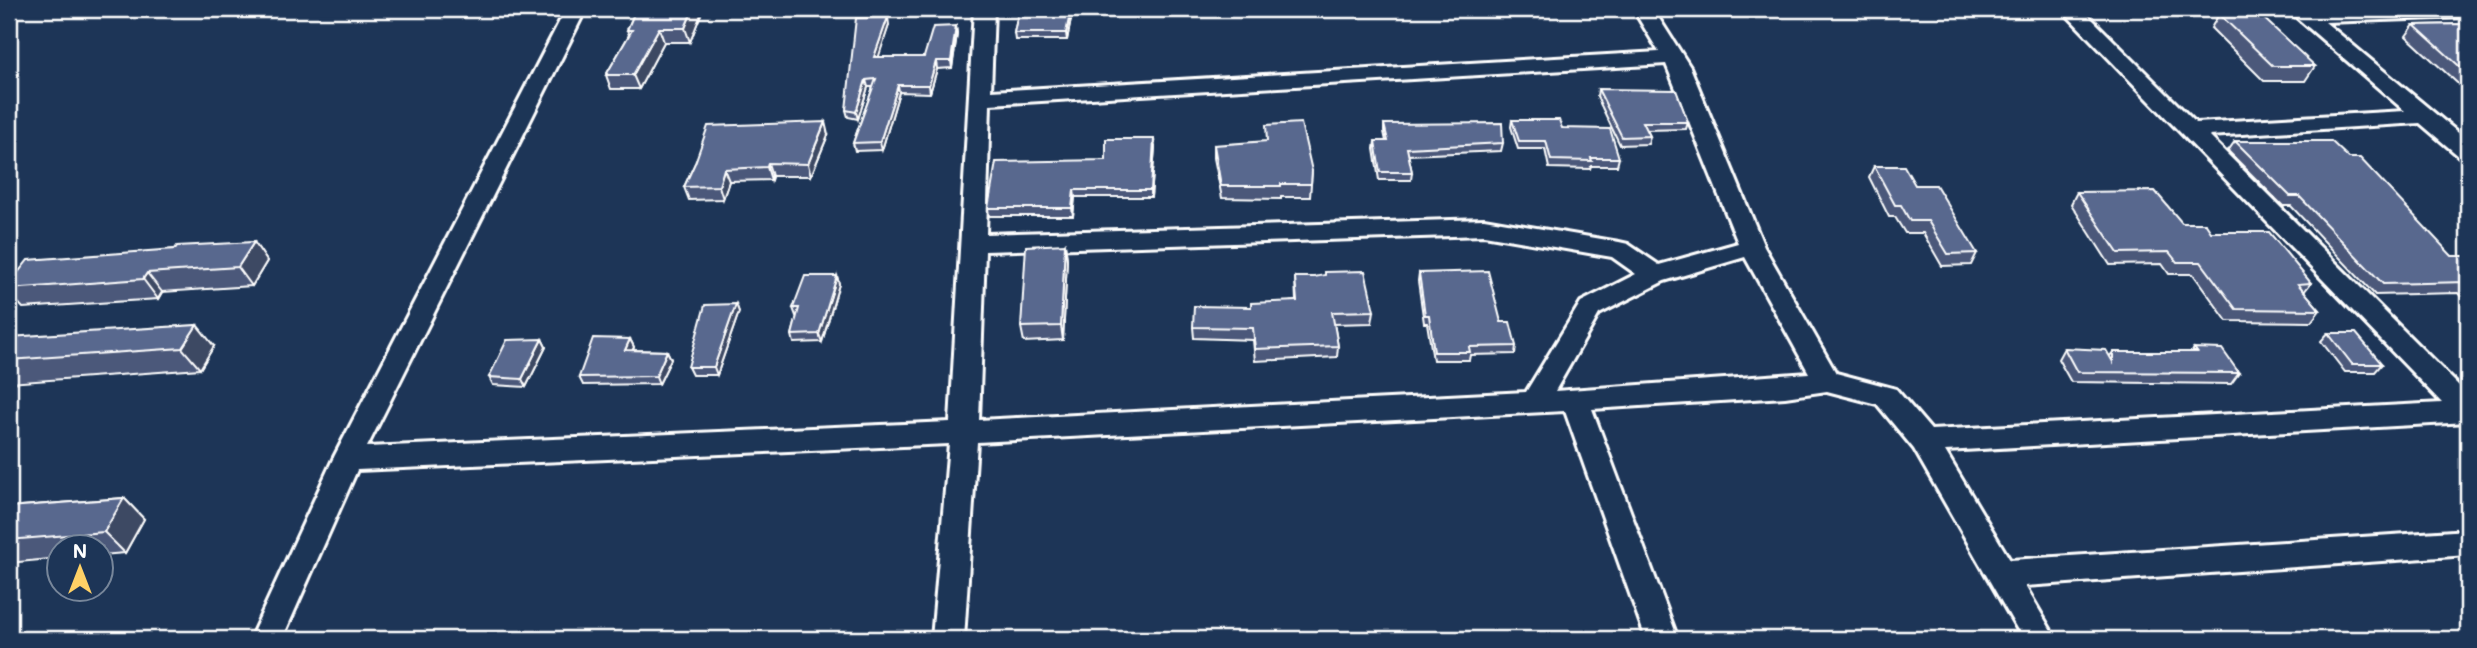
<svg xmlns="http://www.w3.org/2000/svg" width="2477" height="648" viewBox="0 0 2477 648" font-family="Mali,sans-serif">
	<rect width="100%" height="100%" fill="#1d3557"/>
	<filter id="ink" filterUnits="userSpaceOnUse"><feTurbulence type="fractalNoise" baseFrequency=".0143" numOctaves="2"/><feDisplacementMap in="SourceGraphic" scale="14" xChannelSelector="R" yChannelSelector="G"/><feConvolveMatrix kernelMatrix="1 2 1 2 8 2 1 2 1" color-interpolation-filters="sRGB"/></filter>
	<g filter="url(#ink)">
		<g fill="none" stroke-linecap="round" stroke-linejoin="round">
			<defs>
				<path id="minor" d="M 566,9 L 586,9 L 367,447 L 950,422 L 974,9 L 994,9 L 991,91 L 1659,52 L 1633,9 L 1653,9 L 1690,67 L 1764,247 L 1836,373 L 1896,389 L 1931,430 L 2442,403 L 2061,9 L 2082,9 L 2196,123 L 2405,111 L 2287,9 L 2468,9 L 2468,17 L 2325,22 L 2468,141 L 2468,159 L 2460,157 L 2420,123 L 2209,136 L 2468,395 L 2468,422 L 1945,451 L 2010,560 L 2468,530 L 2468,555 L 2025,586 L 2056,639 L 2023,639 L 1914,449 L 1877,404 L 1827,391 L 1785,397 L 1592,409 L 1678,639 L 1646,639 L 1565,411 L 977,442 L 964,639 L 932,639 L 949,444 L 357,470 L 282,639 L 250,639 L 333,459 ZM 1666,64 L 1738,243 L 1659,265 L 1628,244 L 1619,242 L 1484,219 L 986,234 L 990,104 ZM 1484,235 L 1612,257 L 1636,274 L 1581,302 L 1526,392 L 979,420 L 985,251 ZM 1745,257 L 1809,373 L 1555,391 L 1599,314 L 1664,281 Z"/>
			</defs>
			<!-- minor casing -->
			<use href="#minor" stroke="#fff" stroke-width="6"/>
			<!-- minor -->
			<use href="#minor" fill="#1d3557" fill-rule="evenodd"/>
		</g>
		<!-- wall -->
		<g fill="#4c597a" stroke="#fff" stroke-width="2">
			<polygon points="636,9 703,9 690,42 664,42 639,89 611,89 606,75 629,35 627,30"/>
			<polygon points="1019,9 1073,9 1067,40 1015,40 1014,33"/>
			<polygon points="2219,14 2315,66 2305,81 2264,81 2211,28"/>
			<polygon points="2468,24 2468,93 2406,36 2414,25"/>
			<polygon points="889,25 878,57 924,57 956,26 957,34 952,68 937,69 930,93 899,92 882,150 855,151 853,143 873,87 868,87 858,119 848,117 846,110"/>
			<polygon points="1598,89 1688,122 1686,129 1647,130 1650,136 1648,144 1620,145 1597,97"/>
			<polygon points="1512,120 1562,128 1619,158 1617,166 1591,166 1590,169 1549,168 1545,149 1518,149 1511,127"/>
			<polygon points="1384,124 1503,143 1501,151 1408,155 1412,172 1411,180 1379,180 1374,149 1375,141 1386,141 1384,132"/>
			<polygon points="828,135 811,176 772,176 771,180 729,181 723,199 689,200 684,187 695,163"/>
			<polygon points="2235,141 2452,256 2468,256 2468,305 2458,293 2375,295 2291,206 2283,206 2228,151"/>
			<polygon points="1214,145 1312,171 1310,197 1281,197 1281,199 1222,198 1214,158"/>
			<polygon points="1155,147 1151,197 1075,197 1073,216 989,216 988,208 1106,160"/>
			<polygon points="1874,166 1915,185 1977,253 1971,265 1942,266 1923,233 1905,233 1895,217 1889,217 1869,177"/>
			<polygon points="2077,192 2211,232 2311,283 2304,292 2320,310 2311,322 2227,321 2193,274 2169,274 2162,264 2110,265 2071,204"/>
			<polygon points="254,242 267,261 252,286 162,292 158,299 23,308 11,295 9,299 9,263 11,263 19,271 175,249"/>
			<polygon points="1065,244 1067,259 1063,340 1024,342 1021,327"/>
			<polygon points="1419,273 1501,322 1516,346 1515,354 1470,355 1469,360 1433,360 1427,323 1424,323 1418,281"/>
			<polygon points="837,276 839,284 822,342 794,343 792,335 797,316 796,316 793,308"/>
			<polygon points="1295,277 1374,311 1372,323 1334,324 1338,346 1337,357 1255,361 1253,340 1194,338 1193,327 1251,307 1296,301"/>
			<polygon points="736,304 739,312 717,375 692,375 688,367"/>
			<polygon points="2328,333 2382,364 2375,372 2345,372 2321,341"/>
			<polygon points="9,337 214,346 200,369 9,383"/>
			<polygon points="542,339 546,347 526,387 493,385 489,377"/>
			<polygon points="630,339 634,347 633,350 667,351 671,359 659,384 583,385 579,377"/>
			<polygon points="2064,348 2110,356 2113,352 2192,352 2194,348 2239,373 2231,384 2071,382 2058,359"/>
			<polygon points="124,498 144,519 125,553 102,555 102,547 60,547 60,558 9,563 9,507"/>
		</g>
		<!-- shaded-wall -->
		<g fill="#3e4863" stroke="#fff" stroke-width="2">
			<polygon points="693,9 703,9 690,42 685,28"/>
			<polygon points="1071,9 1073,9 1067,40 1066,33"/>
			<polygon points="888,17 889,25 876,65 874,57"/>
			<polygon points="956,26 957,34 952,68 951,61"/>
			<polygon points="659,28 664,42 639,89 633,75"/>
			<polygon points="936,61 937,69 930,93 929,85"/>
			<polygon points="866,80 868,87 858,119 856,112"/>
			<polygon points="898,85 899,92 882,150 880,142"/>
			<polygon points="825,122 828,135 811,176 808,164"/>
			<polygon points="1154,139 1155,147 1151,197 1151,190"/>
			<polygon points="768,163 772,176 771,180 767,167"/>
			<polygon points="724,169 729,181 723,199 719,186"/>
			<polygon points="1074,190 1075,197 1073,216 1072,208"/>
			<polygon points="254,242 267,261 252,286 238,267"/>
			<polygon points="1065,244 1067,259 1063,340 1061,326"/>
			<polygon points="11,263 24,278 9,289 9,266"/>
			<polygon points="147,273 162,292 158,299 143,279"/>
			<polygon points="837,276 839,284 822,342 819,334"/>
			<polygon points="736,304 739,312 717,375 714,367"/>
			<polygon points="197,325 214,346 200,369 182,348"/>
			<polygon points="542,339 546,347 526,387 522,379"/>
			<polygon points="630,339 634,347 629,358 625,350"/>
			<polygon points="667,351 671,359 659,384 656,376"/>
			<polygon points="124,498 144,519 125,553 104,532"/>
		</g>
		<!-- building -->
		<g fill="#58678e" stroke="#fff" stroke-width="2">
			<polygon points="636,9 693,9 685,28 659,28 633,75 606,75 632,30 627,30"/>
			<polygon points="1019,9 1071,9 1066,33 1014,33"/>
			<polygon points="2258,13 2315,66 2273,66 2219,14"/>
			<polygon points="888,17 874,57 924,57 933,27 956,26 951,61 936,61 929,85 898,85 880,142 853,143 876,79 866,80 856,112 846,110 856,18"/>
			<polygon points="2468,24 2468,74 2414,25"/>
			<polygon points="1598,89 1676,90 1688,122 1643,122 1650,136 1622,137"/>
			<polygon points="1512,120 1559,120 1562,128 1610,129 1619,158 1591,158 1592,161 1551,160 1546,141 1519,141"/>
			<polygon points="825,122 808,164 768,163 767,167 724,169 719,186 684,187 695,163 708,126"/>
			<polygon points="1301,123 1312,171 1311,184 1281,184 1281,186 1221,186 1214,145 1267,141 1266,125"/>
			<polygon points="1502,123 1503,143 1407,148 1412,172 1380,172 1375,141 1388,141 1384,124"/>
			<polygon points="1106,139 1154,139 1151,190 1074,190 1072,208 988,208 996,162 1106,160"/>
			<polygon points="2235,141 2331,141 2349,158 2360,158 2452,256 2468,256 2468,284 2467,282 2383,284 2299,196 2290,196"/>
			<polygon points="1874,166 1904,166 1915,185 1936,185 1977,253 1948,254 1928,221 1910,221 1901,205 1895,205"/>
			<polygon points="2155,191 2182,223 2205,223 2211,232 2269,232 2311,283 2298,284 2320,310 2236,309 2201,262 2177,262 2169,252 2118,253 2077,192"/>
			<polygon points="254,242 238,267 147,273 143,279 9,289 9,284 28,260 175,249 177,246"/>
			<polygon points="1065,244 1061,326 1021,327 1026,246"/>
			<polygon points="1365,271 1374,311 1332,312 1338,346 1255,349 1253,328 1193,327 1194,306 1251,307 1251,303 1297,301 1295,277 1314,277 1325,275 1325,272"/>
			<polygon points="1488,271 1501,322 1510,322 1516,346 1469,347 1470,352 1434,352 1429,315 1425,315 1419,273"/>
			<polygon points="805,276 837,276 819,334 792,335 799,308 793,308"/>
			<polygon points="736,304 714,367 688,367 705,305"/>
			<polygon points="197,325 182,348 9,360 9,337"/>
			<polygon points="2328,333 2356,333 2382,364 2352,364"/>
			<polygon points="593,338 630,339 625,350 667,351 656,376 579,377"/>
			<polygon points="542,339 522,379 489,377 507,340"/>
			<polygon points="2064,348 2106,350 2113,362 2113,352 2197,352 2194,348 2222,349 2239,373 2077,372"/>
			<polygon points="124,498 104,532 9,540 9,507"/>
		</g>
	</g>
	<!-- margin -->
	<rect width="2477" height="648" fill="none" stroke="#1d3557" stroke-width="35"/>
	<rect x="18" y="18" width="2442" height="613" fill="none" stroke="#fff" stroke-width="2.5" filter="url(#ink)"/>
	<!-- north arrow -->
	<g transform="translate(80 568)"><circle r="33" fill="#1d3557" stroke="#77869a" stroke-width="2"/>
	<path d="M0-5L12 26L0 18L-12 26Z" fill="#ffd166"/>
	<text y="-10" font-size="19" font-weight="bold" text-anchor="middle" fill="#ffffff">N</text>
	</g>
</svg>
